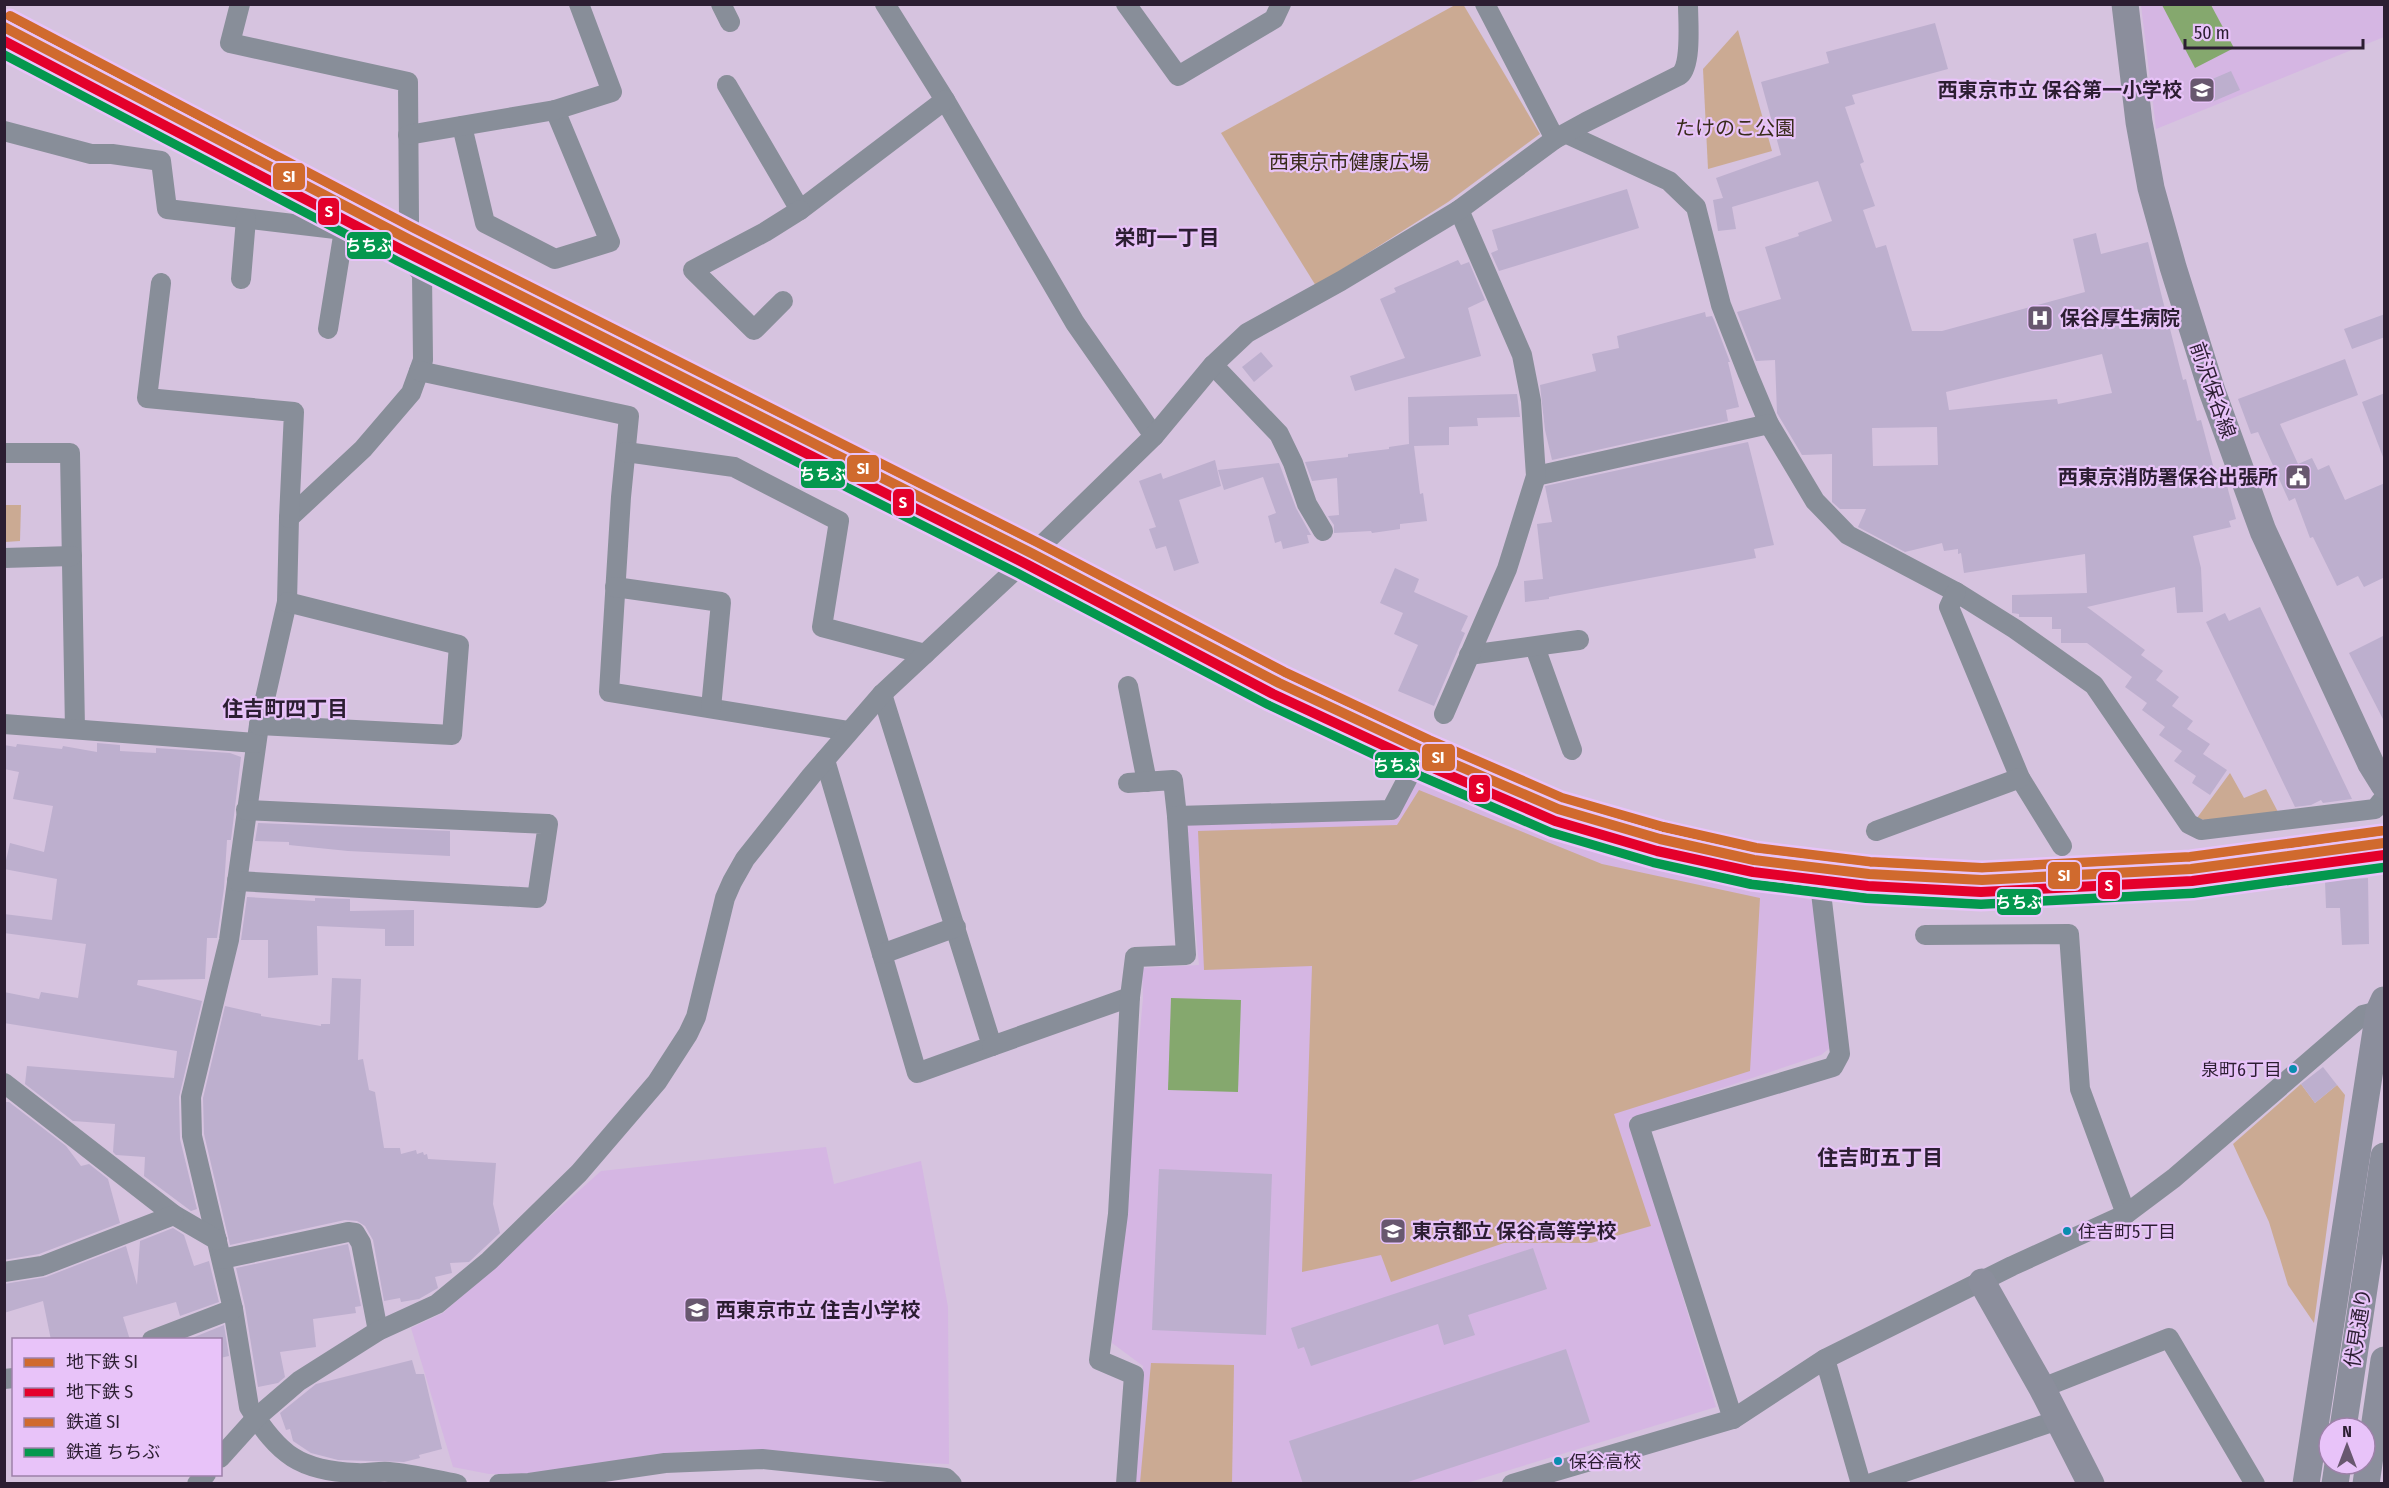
<svg xmlns="http://www.w3.org/2000/svg" width="2389" height="1488" viewBox="0 0 2389 1488" font-family="'Fira Sans Condensed','Noto Sans JP',sans-serif">
	<rect width="100%" height="100%" fill="#d6c3df"/>
	<!-- built -->
	<g fill="#d5b6e3">
		<polygon points="2141,5 2384,5 2384,37 2156,129"/>
		<polygon points="1414,781 1604,855 1815,901 1831,1047 1821,1055 1629,1119 1716,1407 1467,1483 1134,1483 1143,1366 1112,1343 1143,998 1142,968 1199,965 1185,824 1394,818"/>
		<polygon points="826,1147 834,1184 921,1161 948,1307 949,1464 804,1459 761,1451 689,1451 650,1455 532,1474 489,1474 453,1467 411,1328 443,1313 601,1171"/>
	</g>
	<!-- green -->
	<g fill="#cbaa93">
		<polygon points="1463,4 1540,134 1448,202 1316,286 1221,133 1455,5"/>
		<polygon points="1738,30 1772,151 1708,169 1703,69"/>
		<polygon points="5,505 21,505 20,541 5,542"/>
		<polygon points="2230,773 2244,798 2266,789 2278,812 2212,822 2197,818"/>
		<polygon points="1419,790 1602,864 1760,898 1750,1071 1614,1114 1651,1226 1591,1243 1504,1243 1391,1282 1381,1255 1302,1272 1312,966 1204,970 1198,831 1397,825"/>
		<polygon points="2301,1084 2315,1103 2337,1085 2345,1095 2314,1323 2288,1285 2269,1222 2233,1144"/>
		<polygon points="1151,1363 1234,1365 1232,1483 1140,1483"/>
	</g>
	<!-- water -->
	<g fill="#85a86e">
		<polygon points="2162,5 2211,5 2234,48 2195,68"/>
		<polygon points="1171,998 1241,1000 1238,1092 1168,1090"/>
	</g>
	<!-- building -->
	<g fill="#bdafce" fill-rule="evenodd">
		<path d="M 1935,23 L 1948,69 L 1852,95 L 1855,104 L 1845,107 L 1864,162 L 1860,164 L 1875,206 L 1863,210 L 1876,248 L 1886,245 L 1912,331 L 1942,331 L 2085,292 L 2073,239 L 2096,233 L 2101,254 L 2148,242 L 2183,380 L 2186,379 L 2197,421 L 2201,420 L 2215,473 L 2223,471 L 2236,519 L 2229,521 L 2231,527 L 2193,536 L 2201,568 L 2203,612 L 2177,613 L 2175,587 L 2087,607 L 2145,650 L 2141,655 L 2163,671 L 2156,680 L 2179,697 L 2172,706 L 2193,721 L 2187,729 L 2210,744 L 2203,754 L 2227,770 L 2210,795 L 2192,783 L 2196,776 L 2174,761 L 2182,751 L 2159,735 L 2165,727 L 2142,710 L 2147,703 L 2125,687 L 2132,677 L 2087,643 L 2061,643 L 2061,629 L 2052,629 L 2052,617 L 2019,617 L 2019,614 L 2012,613 L 2012,595 L 2087,593 L 2085,554 L 1964,573 L 1961,553 L 1958,554 L 1958,549 L 1944,551 L 1942,543 L 1905,552 L 1858,527 L 1866,509 L 1840,509 L 1832,502 L 1832,454 L 1802,455 L 1777,413 L 1775,360 L 1756,361 L 1737,312 L 1781,299 L 1765,247 L 1799,236 L 1798,233 L 1832,221 L 1818,181 L 1732,207 L 1736,229 L 1718,231 L 1713,200 L 1723,198 L 1716,178 L 1781,155 L 1761,82 L 1829,63 L 1826,52 ZM 2102,354 L 2112,393 L 2058,404 L 2057,399 L 1949,410 L 1946,392 ZM 1937,427 L 1938,465 L 1873,466 L 1872,428 Z"/>
		<polygon points="2231,71 2240,90 2212,102 2203,83"/>
		<polygon points="1627,189 1639,228 1499,271 1491,253 1498,250 1492,230"/>
		<polygon points="1458,260 1461,265 1469,262 1485,300 1468,308 1481,356 1355,391 1350,376 1405,358 1380,299 1396,292 1394,288"/>
		<polygon points="1705,312 1706,317 1712,316 1714,320 1730,362 1728,362 1739,407 1726,410 1728,421 1552,460 1545,430 1540,385 1596,371 1592,354 1619,348 1617,336"/>
		<polygon points="2385,314 2385,337 2352,349 2344,329"/>
		<polygon points="1261,352 1273,366 1254,382 1242,367"/>
		<polygon points="2345,359 2358,395 2280,424 2298,464 2312,458 2318,470 2329,465 2345,500 2385,483 2385,577 2364,587 2358,576 2337,586 2313,537 2310,538 2295,498 2289,501 2258,432 2251,434 2238,399"/>
		<polygon points="2385,393 2385,457 2383,457 2362,402"/>
		<polygon points="1517,394 1520,417 1477,418 1478,426 1449,427 1449,445 1414,446 1420,494 1423,493 1427,521 1400,524 1400,529 1372,533 1371,531 1334,533 1334,525 1328,516 1339,515 1337,478 1312,481 1305,462 1348,457 1348,454 1389,449 1389,447 1409,444 1408,397"/>
		<polygon points="1748,442 1774,545 1754,549 1756,558 1549,597 1549,599 1525,602 1524,581 1543,579 1537,524 1552,522 1545,486"/>
		<polygon points="1215,460 1221,486 1179,500 1199,563 1174,571 1166,546 1156,549 1149,529 1156,527 1139,481 1161,473 1163,479"/>
		<polygon points="1279,463 1296,508 1311,535 1307,535 1309,543 1283,549 1281,541 1275,543 1268,516 1276,513 1263,477 1224,490 1218,470"/>
		<polygon points="1395,568 1419,579 1414,592 1468,616 1461,631 1465,633 1434,706 1398,691 1418,645 1394,634 1403,613 1380,603"/>
		<polygon points="2260,607 2352,799 2323,803 2321,800 2311,805 2295,807 2206,622 2225,613 2229,621"/>
		<polygon points="2385,635 2385,723 2349,653"/>
		<polygon points="97,743 120,745 120,751 156,753 156,748 230,753 241,757 231,840 227,840 224,888 217,938 207,938 205,979 138,980 137,985 202,1001 179,1097 180,1139 197,1209 191,1211 144,1176 145,1157 116,1155 113,1152 115,1124 73,1121 25,1084 27,1066 174,1078 177,1051 4,1023 4,992 39,999 41,992 78,998 86,944 4,933 4,914 52,920 57,879 4,869 10,843 44,852 53,806 13,799 19,772 4,769 4,745 16,747 17,744 62,749 63,746 97,752"/>
		<polygon points="258,823 450,831 450,856 348,851 289,845 289,842 255,841"/>
		<polygon points="2368,878 2369,944 2342,945 2340,908 2326,908 2325,881"/>
		<polygon points="247,897 315,901 315,898 350,899 350,911 414,910 414,946 385,946 385,929 317,926 318,975 268,978 268,940 241,940"/>
		<polygon points="332,978 361,979 358,1060 363,1059 369,1090 375,1092 384,1148 400,1148 401,1154 416,1150 417,1154 423,1152 424,1155 427,1154 428,1159 496,1163 493,1204 500,1233 469,1262 450,1263 452,1273 435,1277 438,1288 419,1299 401,1302 400,1298 384,1301 373,1240 365,1226 357,1221 345,1220 230,1245 204,1134 203,1098 225,1006 261,1014 261,1016 321,1026 321,1024 330,1024"/>
		<polygon points="2323,1067 2337,1085 2315,1103 2301,1084"/>
		<polygon points="4,1102 9,1102 66,1146 81,1166 89,1164 108,1179 120,1223 39,1254 4,1260"/>
		<polygon points="1159,1169 1272,1174 1266,1335 1152,1330"/>
		<polygon points="173,1228 184,1235 194,1266 209,1261 219,1302 180,1316 176,1302 123,1317 130,1340 51,1340 43,1301 4,1313 4,1284 46,1277 126,1246 137,1285 140,1241"/>
		<polygon points="348,1244 361,1306 355,1307 356,1313 313,1319 316,1347 280,1352 285,1377 278,1383 258,1387 245,1307 236,1268"/>
		<polygon points="1533,1248 1547,1289 1468,1315 1475,1335 1444,1345 1438,1324 1311,1366 1304,1347 1298,1349 1291,1328"/>
		<polygon points="224,1325 229,1356 220,1358 220,1340 187,1340"/>
		<polygon points="1566,1349 1590,1422 1402,1484 1303,1484 1289,1441"/>
		<polygon points="412,1360 416,1374 424,1374 442,1449 419,1455 420,1458 404,1462 338,1460 311,1453 293,1441 290,1429 286,1430 280,1413 316,1384"/>
	</g>
	<g fill="none" stroke-linecap="round" stroke-linejoin="round">
		<!-- street -->
		<g stroke="#888e99" stroke-width="20">
			<path d="M 240,4 L 230,43 L 408,82 L 409,222 L 406,254 L 422,274 L 423,360 L 411,393 L 363,449 L 289,518 L 287,602 L 259,725 L 229,940 L 191,1097 L 192,1136 L 233,1309 L 249,1407 C 279,1455 300,1471 356,1473 C 367,1474 378,1471 389,1472 C 412,1474 435,1480 457,1484"/>
			<polyline points="721,4 730,22"/>
			<polyline points="885,4 945,100 1075,323 1154,436"/>
			<polyline points="1126,4 1178,76 1274,19 1281,4"/>
			<polyline points="1485,4 1555,139"/>
			<polyline points="727,85 800,210 945,100"/>
			<polyline points="462,126 485,223 555,259 610,242 555,110"/>
			<polyline points="4,131 91,154 112,154 161,161 167,209 344,230 406,254"/>
			<polyline points="1567,134 1669,181 1696,207 1721,305 1748,374 1769,424 1815,501 1848,535 1956,592 2015,629 2094,685 2189,824 2201,830 2375,809 2384,798"/>
			<polyline points="408,135 555,110 612,92 579,4"/>
			<polyline points="241,279 246,219"/>
			<polyline points="161,283 147,398 294,412 289,518"/>
			<polyline points="783,301 754,330 693,270 765,232 800,210"/>
			<polyline points="328,329 344,230"/>
			<polyline points="1213,365 1279,434 1293,463 1307,504 1323,531"/>
			<polyline points="419,371 629,416 621,497 609,692 849,731"/>
			<polyline points="626,452 734,467 839,521 822,627 925,654"/>
			<polyline points="4,453 70,453 75,729"/>
			<polyline points="1536,476 1769,424"/>
			<polyline points="4,558 72,556"/>
			<polyline points="615,587 721,602 711,708"/>
			<polyline points="1956,592 1949,607 2020,778 2062,846"/>
			<polyline points="1535,647 1572,750"/>
			<polyline points="1469,655 1579,640"/>
			<polyline points="1128,686 1147,782"/>
			<polyline points="1444,714 1507,569 1536,476 1531,401 1522,355 1459,210"/>
			<polyline points="4,724 256,743"/>
			<polyline points="259,725 452,735 459,645 287,602"/>
			<polyline points="825,760 917,1073 992,1046 882,694"/>
			<polyline points="1128,783 1173,780 1177,816"/>
			<polyline points="1876,831 2020,778"/>
			<polyline points="237,881 537,898 548,824 246,810"/>
			<polyline points="1925,935 2069,934 2080,1089 2126,1214"/>
			<polyline points="882,954 956,927"/>
			<polyline points="992,1046 1130,997"/>
			<polyline points="4,1083 174,1215 217,1240"/>
			<polyline points="222,1259 348,1232 355,1233 361,1243 378,1331"/>
			<polyline points="4,1272 42,1266 174,1215"/>
			<polyline points="152,1340 233,1309"/>
			<polyline points="1825,1359 1861,1484"/>
			<polyline points="4,1379 14,1378"/>
			<polyline points="2042,1388 2169,1338 2255,1484"/>
			<path d="M 220,1458 L 256,1418 L 299,1381 L 378,1331 L 437,1304 L 489,1261 L 579,1173 L 657,1082 L 688,1034 L 696,1017 L 725,898 L 732,882 L 745,859 L 811,776 L 882,694 L 1043,544 L 1154,436 L 1213,365 L 1247,333 L 1341,281 L 1459,210 L 1555,139 L 1586,122 L 1680,75 C 1692,64 1688,21 1688,4"/>
			<polyline points="197,1484 206,1474"/>
			<polyline points="499,1484 529,1483 665,1463 762,1459 946,1478 952,1484"/>
			<path d="M 1126,1484 L 1134,1375 L 1099,1360 L 1118,1214 L 1130,997 L 1135,957 L 1186,955 L 1177,816 L 1391,810 L 1413,768 C 1503,801 1592,837 1685,861 C 1730,872 1775,878 1820,884 L 1840,1054 L 1833,1067 L 1639,1125 L 1733,1419"/>
			<polyline points="1512,1484 1733,1419 1825,1359 2012,1266 2126,1214 2174,1178 2363,1015 2379,1011"/>
			<polyline points="1869,1484 2058,1420"/>
		</g>
		<!-- secondary -->
		<g stroke="#8b8e9c" stroke-width="27">
			<polyline points="2125,4 2139,122 2151,188 2173,267 2212,391 2263,531 2371,764 2384,785"/>
			<polyline points="1982,1282 2042,1388 2091,1484"/>
			<polyline points="2343,1428 2384,1156"/>
			<polyline points="2306,1484 2379,1011 2384,1000"/>
			<polyline points="2335,1484 2338,1464"/>
			<polyline points="2366,1484 2384,1360"/>
		</g>
		<defs>
			<polyline id="rail-1" points="10,16 413,228 1038,543 1284,672 1429,740 1562,798 1663,827 1756,848 1870,862 1982,868 2190,857 2382,831"/>
			<polyline id="rail-2" points="4,54 397,260 1022,575 1268,704 1414,773 1551,832 1653,862 1751,884 1866,898 1981,904 2193,893 2384,867"/>
		</defs>
		<!-- rail-1 casing -->
		<use href="#rail-1" stroke="#e8c3f9" stroke-width="15"/>
		<!-- rail-2 casing -->
		<use href="#rail-2" stroke="#e8c3f9" stroke-width="15"/>
		<!-- rail-1 -->
		<use href="#rail-1" stroke="#d06a2e" stroke-width="10"/>
		<!-- rail-2 -->
		<use href="#rail-2" stroke="#04984e" stroke-width="10"/>
		<defs>
			<polyline id="metro-1" points="4,27 408,239 1033,554 1279,683 1424,751 1558,809 1660,839 1754,860 1869,874 1982,880 2191,869 2384,843"/>
			<polyline id="metro-2" points="4,41 402,250 1028,565 1273,694 1419,762 1555,821 1657,851 1753,872 1868,886 1981,892 2192,881 2384,855"/>
		</defs>
		<!-- metro-1 casing -->
		<use href="#metro-1" stroke="#e8c3f9" stroke-width="15"/>
		<!-- metro-2 casing -->
		<use href="#metro-2" stroke="#e8c3f9" stroke-width="15"/>
		<!-- metro-1 -->
		<use href="#metro-1" stroke="#d06a2e" stroke-width="10"/>
		<!-- metro-2 -->
		<use href="#metro-2" stroke="#e4002b" stroke-width="10"/>
	</g>
	<!-- icons -->
	<defs>
		<symbol id="school-square" viewBox="-11 -11 22 22"><rect x="-9" y="-9" width="18" height="18" rx="4" fill="#68586f" stroke="#e8c3f9"/><path d="M0-5L7-2L0 1L-7-2ZM-4 1L0 2.5L4 1V4Q0 6-4 4Z" fill="#fff"/></symbol>
		<symbol id="hospital-square" viewBox="-11 -11 22 22"><rect x="-9" y="-9" width="18" height="18" rx="4" fill="#68586f" stroke="#e8c3f9"/><path d="M-5-5h3v3.5h4V-5h3V5h-3V1.5h-4V5h-3Z" fill="#fff"/></symbol>
		<symbol id="civic-square" viewBox="-11 -11 22 22"><rect x="-9" y="-9" width="18" height="18" rx="4" fill="#68586f" stroke="#e8c3f9"/><path d="M-.6-6.5H3V-4.5H.6V-3L4-1V1h2V6H-6V1h2V-1L-.6-3ZM-1.2 2.5V6h2.4V2.5Z" fill="#fff"/></symbol>
	</defs>
	<g fill-rule="evenodd">
		<use href="#school-square" x="2187" y="75" width="30" height="30"/>
		<use href="#hospital-square" x="2025" y="303" width="30" height="30"/>
		<use href="#civic-square" x="2283" y="462" width="30" height="30"/>
		<use href="#school-square" x="1378" y="1216" width="30" height="30"/>
		<use href="#school-square" x="682" y="1295" width="30" height="30"/>
	</g>
	<!-- markers -->
	<g fill="#098daf" stroke="#e8c3f9" stroke-width="2">
		<circle cx="2293" cy="1069" r="5"/>
		<circle cx="2067" cy="1231" r="5"/>
		<circle cx="1558" cy="1461" r="5"/>
	</g>
	<g text-anchor="middle" stroke-width="4.5" stroke-linejoin="round" paint-order="stroke">
		<!-- bus labels -->
		<g font-size="18" fill="#2c1e32" stroke="#e8c3f9" text-anchor="start">
			<text x="2282" y="1076" text-anchor="end">泉町6丁目</text>
			<text x="2078" y="1238">住吉町5丁目</text>
			<text x="1569" y="1468">保谷高校</text>
		</g>
		<!-- poi labels -->
		<g font-size="20" font-weight="bold" fill="#2c1e32" stroke="#e8c3f9" text-anchor="start">
			<text x="2182" y="97" text-anchor="end">西東京市立 保谷第一小学校</text>
			<text x="2060" y="325">保谷厚生病院</text>
			<text x="2278" y="484" text-anchor="end">西東京消防署保谷出張所</text>
			<text x="1412" y="1238">東京都立 保谷高等学校</text>
			<text x="716" y="1317">西東京市立 住吉小学校</text>
		</g>
		<!-- park labels -->
		<g font-size="20" fill="#382b1a" stroke="#e8c3f9">
			<text x="1735" y="135">たけのこ公園</text>
			<text x="1349" y="169">西東京市健康広場</text>
		</g>
		<!-- street labels -->
		<g font-size="20" fill="#2c1e32" stroke="#e8c3f9">
			<text transform="translate(2213 390) rotate(71)" y="7">前沢保谷線</text>
			<text transform="translate(2358 1328) rotate(-81)" y="7">伏見通り</text>
		</g>
		<!-- neighbourhood labels -->
		<g font-size="21" font-weight="bold" fill="#2c1e32" stroke="#e8c3f9">
			<text x="1167" y="245">栄町一丁目</text>
			<text x="285" y="716">住吉町四丁目</text>
			<text x="1880" y="1165">住吉町五丁目</text>
		</g>
	</g>
	<g stroke="#e8c3f9" stroke-width="2">
		<rect x="272" y="162" width="34" height="29" rx="6" fill="#d06a2e"/>
		<rect x="317" y="197" width="23" height="29" rx="6" fill="#e4002b"/>
		<rect x="346" y="231" width="46" height="29" rx="6" fill="#04984e"/>
		<rect x="846" y="454" width="34" height="29" rx="6" fill="#d06a2e"/>
		<rect x="800" y="460" width="46" height="29" rx="6" fill="#04984e"/>
		<rect x="892" y="488" width="23" height="29" rx="6" fill="#e4002b"/>
		<rect x="1421" y="743" width="35" height="29" rx="6" fill="#d06a2e"/>
		<rect x="1374" y="751" width="46" height="28" rx="6" fill="#04984e"/>
		<rect x="1468" y="774" width="23" height="29" rx="6" fill="#e4002b"/>
		<rect x="2047" y="861" width="34" height="29" rx="6" fill="#d06a2e"/>
		<rect x="2097" y="871" width="24" height="29" rx="6" fill="#e4002b"/>
		<rect x="1996" y="888" width="46" height="28" rx="6" fill="#04984e"/>
	</g>
	<g font-size="16" text-anchor="middle" font-weight="bold" fill="#fff">
		<text x="289" y="182">SI</text>
		<text x="329" y="217">S</text>
		<text x="369" y="251">ちちぶ</text>
		<text x="863" y="474">SI</text>
		<text x="823" y="480">ちちぶ</text>
		<text x="903" y="508">S</text>
		<text x="1438" y="763">SI</text>
		<text x="1397" y="771">ちちぶ</text>
		<text x="1480" y="794">S</text>
		<text x="2064" y="881">SI</text>
		<text x="2109" y="891">S</text>
		<text x="2019" y="908">ちちぶ</text>
	</g>
	<!-- border -->
	<rect width="2389" height="1488" fill="none" stroke="#2c1e32" stroke-width="12"/>
	<!-- legend -->
	<rect x="12" y="1338" width="210" height="138" fill="#e8c3f9" stroke="#9d81a9" stroke-width="1.5"/>
	<rect x="24" y="1358" width="30" height="9" fill="#d06a2e" stroke="#9d81a9" stroke-width="1.5"/>
	<text x="66" y="1368" font-size="18" fill="#2c1e32">地下鉄 SI</text>
	<rect x="24" y="1388" width="30" height="9" fill="#e4002b" stroke="#9d81a9" stroke-width="1.5"/>
	<text x="66" y="1398" font-size="18" fill="#2c1e32">地下鉄 S</text>
	<rect x="24" y="1418" width="30" height="9" fill="#d06a2e" stroke="#9d81a9" stroke-width="1.5"/>
	<text x="66" y="1428" font-size="18" fill="#2c1e32">鉄道 SI</text>
	<rect x="24" y="1448" width="30" height="9" fill="#04984e" stroke="#9d81a9" stroke-width="1.5"/>
	<text x="66" y="1458" font-size="18" fill="#2c1e32">鉄道 ちちぶ</text>
	<!-- north arrow -->
	<g transform="translate(2347 1446)"><circle r="28" fill="#e8c3f9" stroke="#9d81a9" stroke-width="1.5"/>
	<path d="M0-4.5L10 22L0 15L-10 22Z" fill="#68586f"/>
	<text y="-9" font-size="16" font-weight="bold" text-anchor="middle" fill="#2c1e32">N</text>
	</g>
	<!-- scale -->
	<path d="M2185 39v9h178v-9" fill="none" stroke="#2c1e32" stroke-width="3"/>
	<text x="2194" y="39" font-size="18" fill="#2c1e32" stroke="#e8c3f9" stroke-width="4.5" paint-order="stroke">50 m</text>
</svg>
